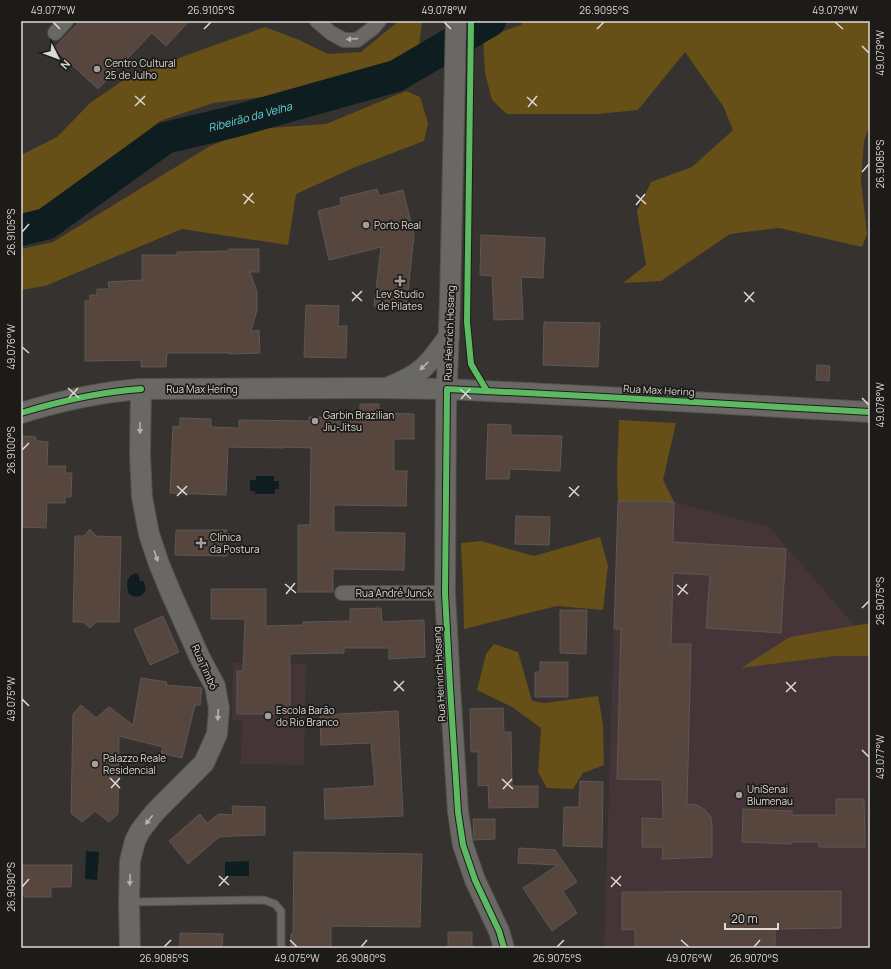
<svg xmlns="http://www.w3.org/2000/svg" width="891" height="969" viewBox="0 0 891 969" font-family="Manrope,sans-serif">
	<rect width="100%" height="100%" fill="#35322f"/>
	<!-- education -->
	<g fill="#463538">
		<polygon points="618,501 674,502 769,527 870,643 870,948 604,948"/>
		<polygon points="233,663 306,664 304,765 241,764 242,720 232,720"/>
	</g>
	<!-- green -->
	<g fill="#674f18">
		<polygon points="396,21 422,21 419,48 362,74 271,96 213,103 160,121 107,164 55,203 21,217 21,155 57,137 90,103 125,79 179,58 265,27 299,40 328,54 361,52 395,24"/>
		<polygon points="524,21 870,21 870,124 864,141 861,181 867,234 862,247 779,228 730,234 661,281 623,283 646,265 637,211 651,182 692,167 733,130 723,106 685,52 638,110 597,114 507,114 492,100 485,73 483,38 521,25"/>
		<polygon points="406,91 420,97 428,123 424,141 353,168 296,194 288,245 182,229 45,286 21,290 21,249 53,242 210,146 255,129 326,124"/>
		<polygon points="619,420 676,423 663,480 674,502 618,501 617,472"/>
		<polygon points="600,537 608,566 603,610 557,606 464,629 463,584 461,543 481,541 534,556"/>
		<polygon points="870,623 870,656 834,656 741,668 790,637"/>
		<polygon points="494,644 518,652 532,701 544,703 598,696 603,724 604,765 583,773 573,789 547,788 538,772 541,728 512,707 477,690 486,654"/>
	</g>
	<!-- water -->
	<g fill="#0e1e20">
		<polygon points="256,476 274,476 274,481 279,481 279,489 275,489 275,494 255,494 255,491 250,491 250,480 256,480"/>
		<path d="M 136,573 L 138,574 L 140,581 L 143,581 C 145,585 146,588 145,592 C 139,598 136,598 129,594 C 126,585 126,576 136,573 Z"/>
		<polygon points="86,851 99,852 97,880 85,879"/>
		<polygon points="249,861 249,876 225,876 225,862"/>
	</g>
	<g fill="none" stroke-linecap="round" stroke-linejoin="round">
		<!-- river -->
		<polyline stroke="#0e1e20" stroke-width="32" points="21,230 46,224 165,138 232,122 396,76 490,21"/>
	</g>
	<!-- building -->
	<g fill="#56463d" stroke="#5b5856">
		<polygon points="80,21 189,21 166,46 152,33 98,89 54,48"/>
		<polygon points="377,189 379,196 403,190 414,235 406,309 374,306 381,247 329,260 318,211 341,205 340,198"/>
		<polygon points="481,235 545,238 543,278 521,277 523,319 494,320 492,276 480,275"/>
		<polygon points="229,249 259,249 259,272 250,272 257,292 257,310 251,331 259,330 260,353 230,354 230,353 167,353 166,367 141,367 141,360 85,361 85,301 90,301 90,295 97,295 97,289 109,289 108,282 142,280 142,255 177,255 177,252 229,251"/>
		<polygon points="306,305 339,306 338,326 347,326 346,358 304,357"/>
		<polygon points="544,322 600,323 598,367 543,365"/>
		<polygon points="817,365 830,366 829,381 816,380"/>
		<polygon points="360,404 379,404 379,413 414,414 414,439 394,439 394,471 407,471 406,506 334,505 334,532 405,533 404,570 333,569 333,592 298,592 298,525 310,525 311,448 284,447 284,448 228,447 226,495 170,493 173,426 180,427 180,418 211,419 211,427 239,428 239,420 309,421 309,417 360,418"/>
		<polygon points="488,424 511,425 511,435 562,436 560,471 510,469 509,479 486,479"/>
		<polygon points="22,436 36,437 36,441 48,442 47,466 66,466 65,473 72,473 71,497 65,497 65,503 47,503 46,528 21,527 21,446"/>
		<polygon points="618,501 674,502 673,542 786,549 781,633 706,628 710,575 673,573 671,644 691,644 687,804 697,805 704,809 711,817 712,827 712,857 662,859 663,847 642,847 642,818 663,819 662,780 617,779 621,629 614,629"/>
		<polygon points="516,516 550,517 549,545 515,544"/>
		<polygon points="90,529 96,536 121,537 119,622 96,622 90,628 83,622 73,622 75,536 84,536"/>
		<polygon points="176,530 227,530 227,556 175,555"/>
		<polygon points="211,589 266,589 266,626 303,625 303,622 350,621 350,609 381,608 382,622 424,620 425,657 389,659 389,648 344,648 344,653 290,654 290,714 237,714 237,671 243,671 245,619 211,619"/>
		<polygon points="560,610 587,610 586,654 560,653"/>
		<polygon points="163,616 179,652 150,665 134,629"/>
		<polygon points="540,662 568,662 568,697 535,697 535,672 540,672"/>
		<polygon points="141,678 167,682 166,685 202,688 200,705 195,705 182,758 161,753 163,747 119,736 118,814 109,822 95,811 82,822 71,813 73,714 81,705 96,718 109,707 133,725"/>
		<polygon points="503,708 504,732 511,732 512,786 538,786 538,807 489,808 488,785 478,786 478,752 471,752 470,709"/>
		<polygon points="398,711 403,816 325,819 324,789 375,786 371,743 321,745 320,715"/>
		<polygon points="580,781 603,782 602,847 563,846 564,807 579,807"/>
		<polygon points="836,799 864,799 865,847 819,847 819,842 791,842 791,844 742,842 743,809 792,811 792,815 836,815"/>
		<polygon points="232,806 265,807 265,835 233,836 219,837 188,864 169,841 200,814 207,823 219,814 233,815"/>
		<polygon points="473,819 495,819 495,839 474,840"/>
		<polygon points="519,848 555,850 577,882 563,891 577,913 552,931 523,888 558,865 518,863"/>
		<polygon points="294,852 422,854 420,927 331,926 331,948 291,948 291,934 293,934"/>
		<polygon points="21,865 72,865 71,887 51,887 51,897 24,897 24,893 21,893"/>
		<polygon points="841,891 841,928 775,929 775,948 635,948 635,929 622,930 622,892"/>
		<rect x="448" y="932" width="24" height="16"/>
		<polygon points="180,933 223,934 222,948 180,948"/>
	</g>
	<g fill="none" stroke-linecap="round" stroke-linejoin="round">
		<defs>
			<polyline id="lane" points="131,902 264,900 275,904 281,911 281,948"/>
			<g id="street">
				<polyline points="317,21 331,33 344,40 357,40 373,28 379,21"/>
				<polyline points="55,33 66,21"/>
				<polyline points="342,593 445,593"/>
			</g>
			<g id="secondary">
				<polyline points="456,21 450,302 446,406 445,593 450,687 458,812 463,845 475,880 499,931 504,948"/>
				<path d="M 389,387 C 401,382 413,377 423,368 C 433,359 441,347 449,336"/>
				<path d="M 21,413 C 60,401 100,392 141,389 L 378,388 L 447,389 L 605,397 L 870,412"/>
				<polyline points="130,948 129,902 130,861 135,841 140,831 155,812 204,763 217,734 219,708 215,686 200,658 171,593 159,564 149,534 142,497 140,454 141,389"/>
			</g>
		</defs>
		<!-- lane casing -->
		<use href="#lane" stroke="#52504d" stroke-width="9"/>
		<!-- street casing -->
		<use href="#street" stroke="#52504d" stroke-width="16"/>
		<!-- secondary casing -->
		<use href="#secondary" stroke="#52504d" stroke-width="22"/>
		<!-- lane -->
		<use href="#lane" stroke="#696865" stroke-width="7"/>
		<!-- street -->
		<use href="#street" stroke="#696865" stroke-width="14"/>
		<!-- secondary -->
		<use href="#secondary" stroke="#696865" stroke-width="20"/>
		<defs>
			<g id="cycleway">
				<polyline points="471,21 467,322 471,364 475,371 487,391"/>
				<path d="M 21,413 C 60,401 100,392 141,389"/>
				<polyline points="504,948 499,931 475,880 463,845 458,812 450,687 445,593 447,389 605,397 870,412"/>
			</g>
		</defs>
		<!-- cycleway casing -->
		<use href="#cycleway" stroke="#1d1b18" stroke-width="8"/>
		<!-- cycleway -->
		<use href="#cycleway" stroke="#5cba63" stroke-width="6"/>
	</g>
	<!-- one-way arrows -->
	<defs><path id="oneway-solid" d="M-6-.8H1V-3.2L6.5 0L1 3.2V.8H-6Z"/></defs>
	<g fill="#b4b1ae">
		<use href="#oneway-solid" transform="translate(352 39) rotate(176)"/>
		<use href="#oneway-solid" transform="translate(424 366) rotate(137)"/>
		<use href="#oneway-solid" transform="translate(140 428) rotate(91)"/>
		<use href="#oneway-solid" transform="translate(156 556) rotate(71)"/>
		<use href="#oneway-solid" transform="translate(218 715) rotate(93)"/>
		<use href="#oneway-solid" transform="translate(149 820) rotate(128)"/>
		<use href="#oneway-solid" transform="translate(130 880) rotate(92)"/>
	</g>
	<!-- ticks -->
	<path fill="none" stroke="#dcd9d6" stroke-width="1.5" d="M 53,22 L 60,29M 444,22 L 451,29M 835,22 L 843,29M 204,29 L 211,22M 597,29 L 604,22M 862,46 L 869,53M 135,96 L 145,105M 527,97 L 537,106M 135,106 L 145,96M 528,107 L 537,96M 862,172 L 869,164M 243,194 L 254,203M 636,195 L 646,204M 244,204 L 253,193M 636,205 L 645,194M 22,232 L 29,224M 352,292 L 362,301M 744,292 L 754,302M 352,301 L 362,291M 745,302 L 754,292M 22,347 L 29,353M 68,388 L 79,398M 460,389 L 471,399M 69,398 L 78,388M 862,398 L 869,405M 461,399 L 470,389M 22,450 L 29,443M 177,486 L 187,495M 569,487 L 579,496M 177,496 L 187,486M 569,497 L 579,486M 285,584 L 296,593M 677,585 L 688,594M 286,594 L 295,583M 678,595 L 687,584M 862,608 L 869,601M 394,681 L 404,691M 786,682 L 796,692M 394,691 L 404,681M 786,692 L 796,682M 22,699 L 29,706M 862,750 L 869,757M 110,778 L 120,788M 502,779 L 513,789M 111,788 L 120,778M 503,789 L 512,779M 219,876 L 229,885M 611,877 L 621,886M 219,886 L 228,876M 22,887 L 29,879M 611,887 L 621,876M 290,940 L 297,947M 681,940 L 689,947M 164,947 L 171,940M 361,947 L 367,940M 557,947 L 564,940M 754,947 L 760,940"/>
	<!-- markers -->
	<g fill="#a29f9c" stroke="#1d1b18" stroke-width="1.5">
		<circle cx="97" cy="69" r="4"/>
		<circle cx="366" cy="225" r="4"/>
		<path d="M398 275h4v4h4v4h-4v4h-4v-4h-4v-4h4z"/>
		<circle cx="315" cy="421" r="4"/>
		<path d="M199 537h4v4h4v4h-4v4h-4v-4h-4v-4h4z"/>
		<circle cx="268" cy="716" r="4"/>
		<circle cx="95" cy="764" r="4"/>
		<circle cx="739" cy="795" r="4"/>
	</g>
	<g text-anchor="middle" stroke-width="3.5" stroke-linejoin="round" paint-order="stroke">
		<!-- poi labels -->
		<g font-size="10" fill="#dcd9d6" stroke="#1d1b18" text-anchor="start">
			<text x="105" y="67">Centro Cultural<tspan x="105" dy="12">25 de Julho</tspan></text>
			<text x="374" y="229">Porto Real</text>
			<text x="400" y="298" text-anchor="middle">Lev Studio<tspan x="400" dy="12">de Pilates</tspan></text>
			<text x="323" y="419">Garbin Brazilian<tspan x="323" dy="12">Jiu-Jitsu</tspan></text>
			<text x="210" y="541">Clínica<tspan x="210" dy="12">da Postura</tspan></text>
			<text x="276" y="714">Escola Barão<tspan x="276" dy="12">do Rio Branco</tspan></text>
			<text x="103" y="762">Palazzo Reale<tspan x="103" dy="12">Residencial</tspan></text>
			<text x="747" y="793">UniSenai<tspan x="747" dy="12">Blumenau</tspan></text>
		</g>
		<!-- street labels -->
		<g font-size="10" fill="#dcd9d6" stroke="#1d1b18">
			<text transform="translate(449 333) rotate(-88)" y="4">Rua Heinrich Hosang</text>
			<text x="202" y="393">Rua Max Hering</text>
			<text transform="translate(659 390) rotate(3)" y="4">Rua Max Hering</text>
			<text x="394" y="597">Rua André Junck</text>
			<text transform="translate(205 667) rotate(66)" y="4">Rua Timbó</text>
			<text transform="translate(439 674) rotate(-93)" y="4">Rua Heinrich Hosang</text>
		</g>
		<!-- water labels -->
		<g font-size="11" font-style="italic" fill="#4cdceb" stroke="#1d1b18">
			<text transform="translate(250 117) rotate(-15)" y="4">Ribeirão da Velha</text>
		</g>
	</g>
	<!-- border -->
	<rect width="891" height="969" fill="none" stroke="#1d1b18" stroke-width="44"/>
	<!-- north arrow -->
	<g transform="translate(58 58) rotate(132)" stroke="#1d1b18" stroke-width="3" paint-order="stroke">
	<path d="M0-3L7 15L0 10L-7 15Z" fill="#dcd9d6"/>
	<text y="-6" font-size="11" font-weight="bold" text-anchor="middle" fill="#dcd9d6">N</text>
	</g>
	<!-- scale -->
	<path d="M725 923v6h53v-6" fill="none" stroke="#dcd9d6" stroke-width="2"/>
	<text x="731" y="923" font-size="12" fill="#dcd9d6" stroke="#1d1b18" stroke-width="3" paint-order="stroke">20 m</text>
	<rect x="22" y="22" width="847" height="925" fill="none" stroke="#dcd9d6" stroke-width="1.5"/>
	<g font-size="10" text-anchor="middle" fill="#dcd9d6">
		<text x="53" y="14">49.077°W</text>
		<text x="211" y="14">26.9105°S</text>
		<text x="444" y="14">49.078°W</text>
		<text x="604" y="14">26.9095°S</text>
		<text x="835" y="14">49.079°W</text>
		<text transform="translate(880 53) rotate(-90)" y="4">49.079°W</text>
		<text transform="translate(880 164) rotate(-90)" y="4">26.9085°S</text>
		<text transform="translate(11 232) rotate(-90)" y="4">26.9105°S</text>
		<text transform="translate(11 347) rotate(-90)" y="4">49.076°W</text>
		<text transform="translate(880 405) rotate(-90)" y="4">49.078°W</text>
		<text transform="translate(11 450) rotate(-90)" y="4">26.9100°S</text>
		<text transform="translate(880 601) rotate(-90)" y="4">26.9075°S</text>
		<text transform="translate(11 699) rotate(-90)" y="4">49.075°W</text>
		<text transform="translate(880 757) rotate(-90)" y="4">49.077°W</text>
		<text transform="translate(11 887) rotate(-90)" y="4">26.9090°S</text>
		<text x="164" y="962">26.9085°S</text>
		<text x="297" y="962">49.075°W</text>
		<text x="361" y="962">26.9080°S</text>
		<text x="557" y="962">26.9075°S</text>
		<text x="689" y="962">49.076°W</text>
		<text x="754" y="962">26.9070°S</text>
	</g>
</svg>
